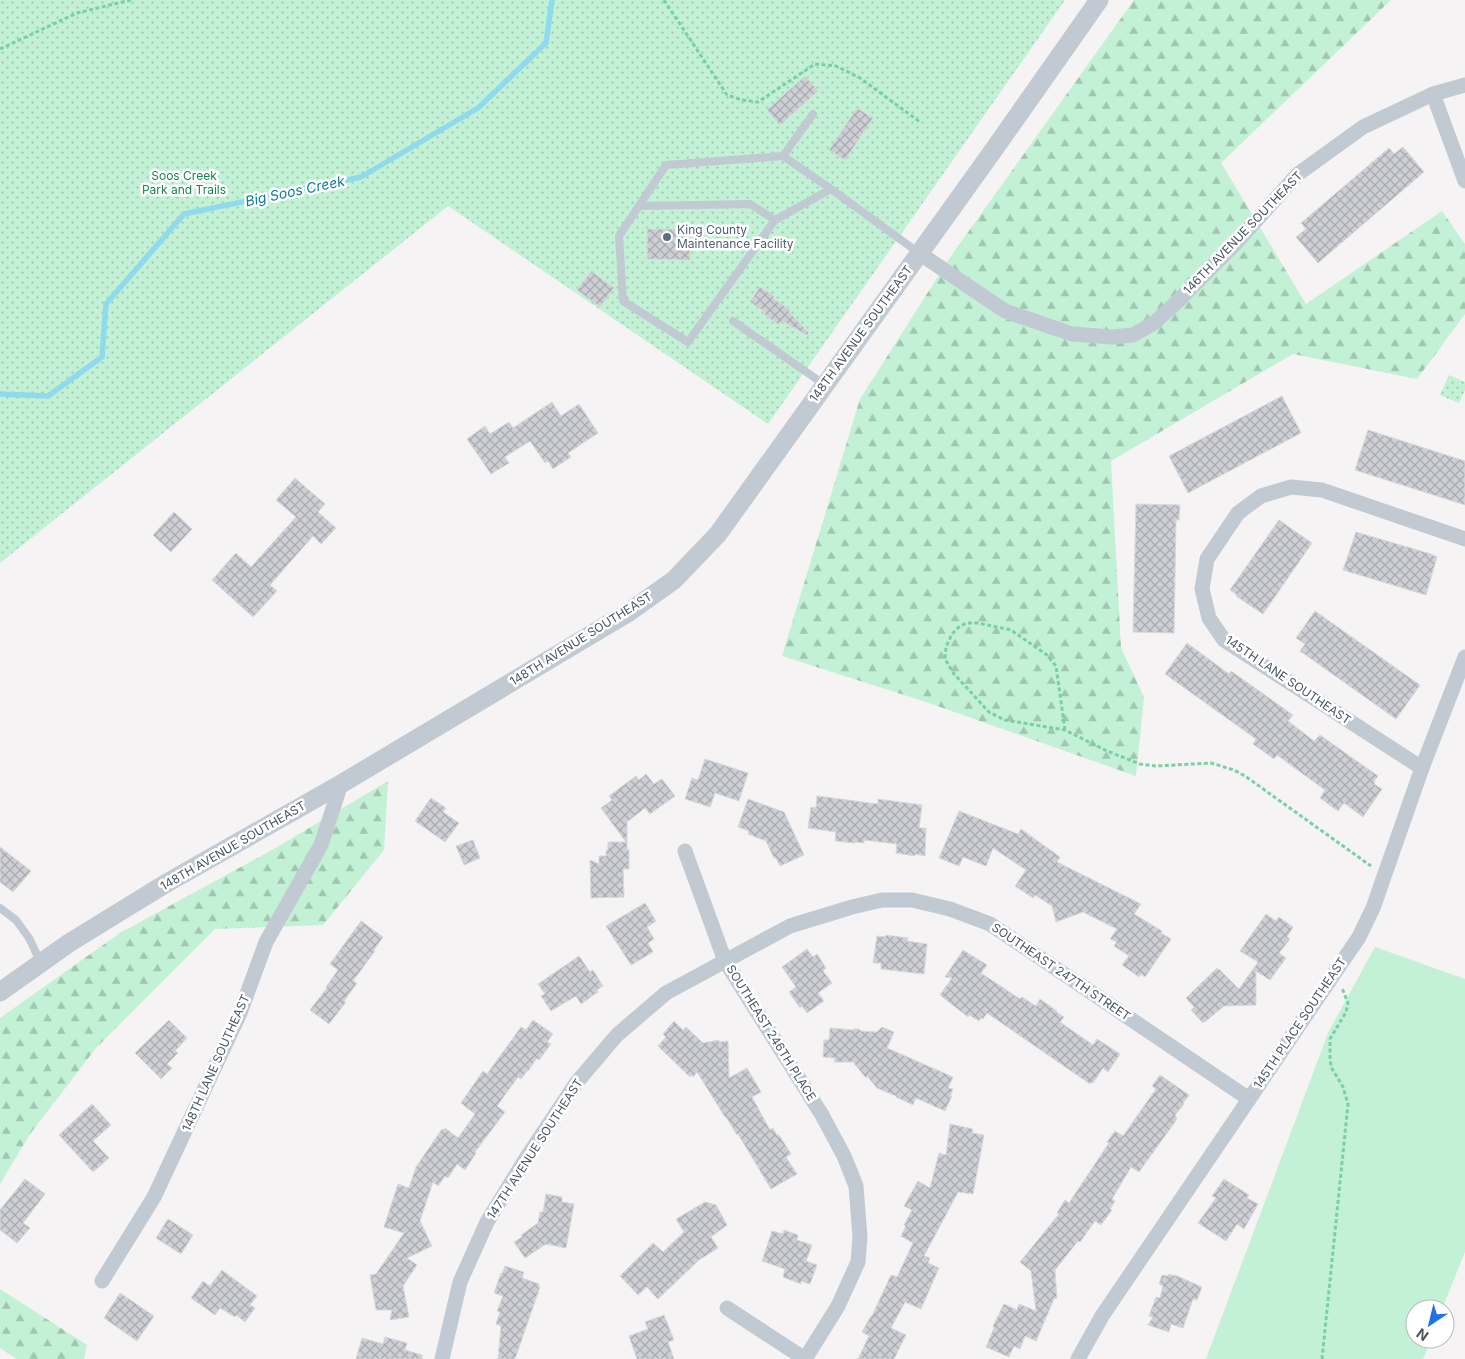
<svg xmlns="http://www.w3.org/2000/svg" width="1465" height="1359" viewBox="0 0 1465 1359" font-family="Inter,sans-serif">
	<defs>
		<pattern id="forest-firs" width="22" height="20" patternUnits="userSpaceOnUse" patternTransform="scale(1.25)"><rect width="22" height="20" fill="#c3f1d5"/><path d="M5 1l3.5 6h-7zM16 11l3.5 6h-7z" fill="#a0c6b0"/></pattern>
		<pattern id="park-dots" width="8" height="8" patternUnits="userSpaceOnUse" patternTransform="scale(1.25)"><rect width="8" height="8" fill="#c3f1d5"/><path d="M2 2h.1M6 6h.1" fill="none" stroke="#a0c6b0" stroke-width="1.8" stroke-linecap="round"/></pattern>
		<pattern id="building-cross-hatch" width="8" height="8" patternUnits="userSpaceOnUse" patternTransform="scale(1.25)"><rect width="8" height="8" fill="#cdcfd5"/><path d="M0 0l8 8M0 8l8-8" fill="none" stroke="#a8abb0"/></pattern>
	</defs>
	<rect width="100%" height="100%" fill="#f5f3f3"/>
	<!-- grass -->
	<polygon fill="#c3f1d5" points="1375,947 1465,979 1465,1252 1442,1309 1415,1309 1415,1339 1431,1339 1423,1359 1206,1359 1328,1033"/>
	<!-- forest -->
	<g fill="url(#forest-firs)">
		<polygon points="1134,0 1391,0 1221,163 1306,304 1442,211 1465,244 1465,314 1417,379 1293,354 1111,461 1121,648 1144,697 1136,776 926,702 782,656 860,399 951,256"/>
		<polygon points="388,781 384,850 323,925 215,929 96,1048 30,1134 0,1184 0,1018 120,933 272,850"/>
		<polygon points="0,1289 87,1345 84,1359 17,1359 0,1348"/>
	</g>
	<!-- park -->
	<g fill="url(#park-dots)">
		<polygon points="0,0 1065,0 768,424 448,206 0,563"/>
		<polygon points="1449,375 1465,382 1465,390 1459,403 1440,395"/>
	</g>
	<g fill="none" stroke-linecap="round" stroke-linejoin="round">
		<!-- stream -->
		<polyline stroke="#90daee" stroke-width="5.5" points="0,394 48,396 102,357 106,304 184,214 361,177 478,108 546,43 552,0"/>
	</g>
	<!-- building -->
	<g fill="url(#building-cross-hatch)" stroke="#d7d9de">
		<polygon points="805,76 818,91 780,125 767,110"/>
		<polygon points="857,108 873,118 845,160 829,150"/>
		<polygon points="1403,147 1424,172 1318,263 1296,237 1306,229 1301,223 1389,148 1394,154"/>
		<polygon points="647,229 690,229 690,260 647,259"/>
		<polygon points="591,271 614,288 600,307 577,290"/>
		<polygon points="760,287 774,296 773,298 790,310 789,312 809,333 807,335 782,321 779,325 764,314 765,312 750,302"/>
		<polygon points="1282,396 1301,433 1188,493 1169,456"/>
		<polygon points="552,402 561,416 579,404 598,433 568,453 571,457 553,469 548,461 545,463 530,441 505,457 509,463 491,474 467,439 485,426 490,434 509,422 513,428"/>
		<polygon points="1368,430 1465,461 1465,505 1355,470"/>
		<polygon points="295,478 325,504 318,512 336,528 321,544 313,536 270,585 277,591 253,617 212,580 236,553 251,567 296,517 276,500"/>
		<polygon points="1136,504 1180,505 1179,520 1176,520 1174,633 1133,632"/>
		<polygon points="174,512 192,529 171,552 153,535"/>
		<polygon points="1279,520 1312,543 1263,614 1236,596 1237,595 1230,590"/>
		<polygon points="1356,532 1431,554 1437,557 1426,595 1343,570"/>
		<polygon points="1315,611 1420,685 1396,719 1300,651 1305,644 1296,638"/>
		<polygon points="1187,643 1229,674 1231,671 1293,715 1288,721 1314,741 1320,735 1378,776 1374,781 1375,782 1374,784 1382,789 1363,817 1344,803 1338,811 1320,798 1325,790 1277,755 1274,759 1253,744 1256,739 1165,674"/>
		<polygon points="705,759 748,773 739,801 715,793 710,807 685,799 692,778 698,780"/>
		<polygon points="646,774 654,784 662,779 675,796 650,814 645,808 627,822 627,850 629,849 629,869 623,869 624,897 591,898 590,860 599,864 599,856 606,856 606,850 608,850 608,842 626,842 601,808 612,800 609,796 636,776 639,780"/>
		<polygon points="817,796 878,804 878,799 922,805 919,828 926,828 925,856 915,854 915,856 896,853 897,844 864,840 864,843 856,842 855,843 835,841 836,832 808,828 811,807 816,808"/>
		<polygon points="431,798 446,808 443,812 459,823 445,842 415,821"/>
		<polygon points="748,799 784,812 804,855 780,866 776,858 774,858 766,841 748,834 749,831 738,827"/>
		<polygon points="959,811 1018,834 1021,829 1060,857 1057,862 1141,904 1134,914 1162,931 1161,933 1171,939 1145,977 1141,974 1139,977 1122,965 1129,956 1114,946 1117,942 1110,939 1117,929 1083,912 1056,922 1052,906 1035,895 1033,898 1015,886 1026,870 993,848 986,866 963,857 959,866 939,858"/>
		<polygon points="473,840 480,858 464,865 456,846"/>
		<polygon points="0,847 31,871 13,892 0,882"/>
		<polygon points="645,903 656,921 647,927 654,939 648,943 653,952 631,965 606,926"/>
		<polygon points="1266,914 1276,921 1279,917 1293,927 1287,937 1290,939 1279,953 1286,958 1270,980 1256,971 1256,1005 1224,1006 1205,1022 1205,1021 1203,1023 1191,1010 1194,1007 1186,998 1217,968 1219,970 1219,969 1239,989 1258,962 1240,951"/>
		<polygon points="361,921 383,937 374,950 375,951 353,981 357,983 344,1001 346,1002 329,1024 310,1010 327,988 326,987 338,970 330,964"/>
		<polygon points="886,935 908,938 907,941 927,944 924,974 881,969 881,963 873,963 877,936 885,937"/>
		<polygon points="807,949 813,957 817,954 826,968 823,971 832,983 818,993 824,1001 807,1013 802,1006 800,1008 789,992 796,987 782,967"/>
		<polygon points="963,950 987,965 981,973 1020,999 1022,997 1036,1006 1040,999 1057,1011 1056,1012 1064,1017 1060,1022 1093,1045 1097,1039 1120,1054 1108,1072 1103,1068 1093,1083 1091,1082 1090,1084 987,1013 983,1019 981,1018 979,1021 969,1015 968,1017 940,995 952,978 945,977"/>
		<polygon points="579,956 590,972 593,970 603,986 597,990 598,992 581,1004 576,996 551,1011 541,996 545,994 538,984"/>
		<polygon points="169,1020 187,1038 175,1051 178,1053 167,1064 172,1068 161,1079 135,1053"/>
		<polygon points="533,1020 553,1034 547,1042 551,1044 539,1060 537,1058 528,1071 527,1071 521,1079 518,1077 497,1106 505,1112 475,1152 476,1153 465,1170 457,1164 448,1178 445,1176 438,1186 433,1182 420,1221 432,1246 407,1258 417,1265 403,1286 409,1317 390,1320 392,1310 376,1310 370,1275 376,1274 404,1233 384,1227 398,1184 409,1188 416,1167 442,1129 444,1130 445,1128 458,1138 475,1114 461,1103 483,1071 487,1074 521,1027 526,1030"/>
		<polygon points="674,1021 683,1030 686,1027 703,1043 719,1040 719,1042 728,1041 729,1078 747,1068 761,1092 752,1097 770,1130 773,1128 777,1135 779,1135 791,1154 786,1157 797,1174 771,1189 738,1134 737,1135 726,1117 725,1117 697,1072 693,1077 691,1075 690,1077 658,1046 666,1037 663,1034"/>
		<polygon points="882,1027 894,1032 887,1048 953,1077 948,1088 953,1089 950,1096 952,1096 945,1111 916,1098 913,1105 896,1097 896,1096 877,1088 867,1076 866,1078 853,1062 834,1062 835,1058 823,1057 824,1040 829,1040 830,1028 852,1030 854,1029 859,1029 861,1031 877,1032"/>
		<polygon points="1160,1075 1189,1095 1183,1103 1184,1104 1175,1115 1177,1119 1139,1172 1131,1167 1112,1199 1115,1201 1110,1209 1112,1210 1101,1225 1095,1221 1080,1242 1078,1241 1055,1270 1057,1298 1054,1299 1036,1341 1025,1336 1020,1349 1014,1346 1009,1357 986,1347 994,1328 993,1326 1004,1304 1017,1310 1019,1304 1036,1311 1031,1271 1020,1262 1059,1214 1057,1213 1065,1200 1069,1203 1109,1143 1107,1142 1115,1131 1123,1136 1156,1089 1152,1086"/>
		<polygon points="92,1104 111,1125 93,1141 109,1158 93,1172 59,1135"/>
		<polygon points="950,1124 973,1129 972,1133 984,1135 973,1194 958,1192 924,1256 930,1258 928,1263 939,1268 921,1309 905,1302 891,1328 906,1335 894,1359 858,1359 869,1336 862,1332 871,1316 872,1316 891,1275 897,1277 913,1243 901,1236 906,1226 904,1225 912,1210 904,1206 918,1181 930,1188 939,1153 946,1155"/>
		<polygon points="25,1179 45,1194 23,1223 30,1228 17,1243 0,1230 0,1210"/>
		<polygon points="1224,1179 1249,1195 1247,1198 1258,1204 1244,1229 1237,1224 1226,1241 1198,1223 1216,1198 1212,1196"/>
		<polygon points="546,1194 562,1197 562,1202 574,1204 566,1248 546,1244 525,1258 514,1242 522,1237 521,1235 538,1223 540,1212 543,1212"/>
		<polygon points="705,1202 716,1205 727,1225 711,1237 718,1248 699,1260 658,1299 647,1287 638,1295 620,1276 653,1243 663,1252 684,1232 676,1219"/>
		<polygon points="168,1219 193,1235 181,1254 156,1238"/>
		<polygon points="784,1230 798,1235 797,1240 812,1245 806,1261 817,1265 810,1284 801,1281 801,1284 783,1277 785,1269 762,1261 772,1231 783,1234"/>
		<polygon points="505,1266 524,1272 522,1278 539,1284 538,1287 540,1287 515,1359 498,1359 501,1326 496,1324 500,1312 497,1311 503,1296 494,1293 501,1273 502,1274"/>
		<polygon points="222,1270 257,1296 250,1305 255,1308 245,1322 236,1315 235,1317 220,1308 215,1315 191,1298 203,1281 210,1286"/>
		<polygon points="1169,1274 1174,1276 1175,1275 1202,1287 1197,1300 1193,1299 1183,1328 1171,1324 1169,1332 1148,1325 1153,1317 1149,1316 1156,1297 1160,1298 1163,1286 1159,1284 1162,1275 1168,1276"/>
		<polygon points="120,1293 154,1316 137,1341 104,1318"/>
		<polygon points="664,1315 674,1340 668,1342 674,1359 637,1359 629,1336 648,1329 645,1322"/>
		<polygon points="385,1337 407,1343 405,1350 422,1355 422,1359 356,1359 362,1338 383,1344"/>
	</g>
	<g fill="none" stroke-linecap="round" stroke-linejoin="round">
		<!-- path -->
		<g stroke="#7ad0a6" stroke-width="3" stroke-dasharray="4 2.5" stroke-linecap="butt">
			<polyline points="664,0 727,95 742,100 758,102 815,64 836,66 860,78 920,122"/>
			<polyline points="0,49 77,13 131,0"/>
			<polyline points="1065,730 1056,666 1047,655 1011,630 978,623 967,623 960,626 952,634 946,647 945,659 954,674 989,712 1005,720 1065,730 1107,751 1140,764 1156,766 1211,763 1234,770 1245,776 1371,866"/>
			<polyline points="1322,1359 1348,1104 1343,1087 1331,1067 1330,1057 1330,1039 1346,1012 1348,1003 1342,988"/>
		</g>
		<!-- service -->
		<g stroke="#c1cad2" stroke-width="8">
			<polyline points="813,114 783,156 666,165 619,236 623,301 688,342 775,220 831,189 919,253"/>
			<polyline points="783,156 831,189"/>
			<polyline points="639,206 750,204 775,220"/>
			<polyline points="733,321 825,385"/>
			<polyline points="0,908 16,920 29,938 41,963"/>
		</g>
		<!-- minor -->
		<g stroke="#c1cad2" stroke-width="15">
			<polyline points="1433,94 1465,181"/>
			<polyline points="919,253 1005,311 1072,334 1112,337 1133,335 1154,323 1178,301 1235,244 1298,174 1363,127 1433,94 1465,85"/>
			<polyline points="1422,768 1224,640 1209,618 1202,589 1207,559 1238,513 1261,496 1291,487 1322,490 1465,539"/>
			<polyline points="685,851 725,961 822,1115 844,1156 856,1186 860,1237 858,1262 838,1306 805,1359"/>
			<polyline points="102,1281 154,1197 240,1013 266,942 321,845 341,784"/>
			<polyline points="727,1308 805,1359"/>
			<polyline points="442,1359 460,1282 487,1222 525,1160 577,1082 617,1035 666,993 790,926 852,907 882,900 912,900 950,909 990,924 1249,1099"/>
			<polyline points="1078,1359 1102,1316 1359,937 1373,908 1422,768 1465,657"/>
		</g>
		<!-- tertiary -->
		<polyline stroke="#c1cad2" stroke-width="19" points="0,992 69,943 165,884 341,784 629,612 674,580 718,534 995,148 1099,0"/>
	</g>
	<!-- markers -->
	<circle fill="#5c6f8a" stroke="#fff" stroke-width="2" cx="667" cy="237" r="5"/>
	<g text-anchor="middle" stroke-width="5" stroke-linejoin="round" paint-order="stroke">
		<!-- park labels -->
		<g font-size="12" fill="#17864f" stroke="#fff">
			<text x="184" y="180">Soos Creek<tspan x="184" dy="14">Park and Trails</tspan></text>
		</g>
		<!-- service labels -->
		<g font-size="12" fill="#4e5e75" stroke="#fff" text-anchor="start">
			<text x="677" y="234">King County<tspan x="677" dy="14">Maintenance Facility</tspan></text>
		</g>
		<!-- street labels -->
		<g font-size="12" fill="#4a5661" stroke="#fff">
			<text transform="translate(1243 233) rotate(-46)" y="4">146TH AVENUE SOUTHEAST</text>
			<text transform="translate(861 334) rotate(-54)" y="4">148TH AVENUE SOUTHEAST</text>
			<text transform="translate(581 639) rotate(-32)" y="4">148TH AVENUE SOUTHEAST</text>
			<text transform="translate(1288 680) rotate(34)" y="4">145TH LANE SOUTHEAST</text>
			<text transform="translate(233 846) rotate(-30)" y="4">148TH AVENUE SOUTHEAST</text>
			<text transform="translate(1061 972) rotate(34)" y="4">SOUTHEAST 247TH STREET</text>
			<text transform="translate(1300 1023) rotate(-56)" y="4">145TH PLACE SOUTHEAST</text>
			<text transform="translate(771 1033) rotate(58)" y="4">SOUTHEAST 246TH PLACE</text>
			<text transform="translate(216 1063) rotate(-66)" y="4">148TH LANE SOUTHEAST</text>
			<text transform="translate(535 1149) rotate(-57)" y="4">147TH AVENUE SOUTHEAST</text>
		</g>
		<!-- water labels -->
		<g font-size="14" font-style="italic" fill="#0c7c9b" stroke="#fff">
			<text transform="translate(295 191) rotate(-12)" y="5">Big Soos Creek</text>
		</g>
	</g>
	<!-- north arrow -->
	<g transform="translate(1430 1324) rotate(215)"><circle r="24" fill="#ffffff" stroke="#b7bbc0"/>
	<path d="M0-4L9 19L0 12L-9 19Z" fill="#1a73e8"/>
	<text y="-8" font-size="14" font-weight="bold" text-anchor="middle" fill="#4a5661">N</text>
	</g>
</svg>
